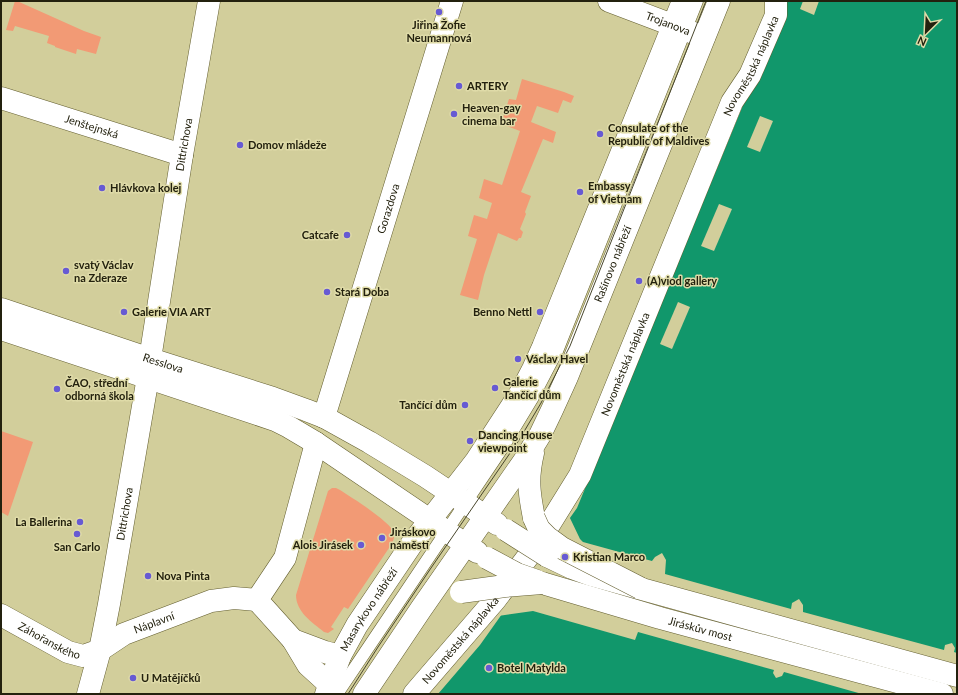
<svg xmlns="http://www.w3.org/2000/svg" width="958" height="695" viewBox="0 0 958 695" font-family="Lato,sans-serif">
	<rect width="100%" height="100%" fill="#d2ce9b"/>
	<!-- green -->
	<g fill="#f29a75">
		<polygon points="15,1 17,1 84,31 101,37 96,54 77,49 76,54 55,47 55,46 47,43 49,36 15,26 13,31 6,30"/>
		<polygon points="522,79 564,92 574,96 571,103 563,100 558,113 537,106 531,122 556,132 553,143 543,139 521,192 531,196 525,212 526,214 520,229 523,232 521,238 519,238 517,241 498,233 484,275 478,300 460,295 477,239 468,236 474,215 487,219 492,203 479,198 484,179 502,185 520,131 501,124 509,99 516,100"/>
		<polygon points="1,431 33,442 8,516 1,512"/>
		<path d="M 332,488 L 336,488 L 340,490 C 351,497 391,522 394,533 C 395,537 393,541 391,545 L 348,609 L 344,607 L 331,627 L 334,629 L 328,633 L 324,632 C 312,622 296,612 296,595 L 328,491 Z"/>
	</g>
	<!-- water -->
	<polygon fill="#11976b" points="786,1 957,1 957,694 438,694 480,645 577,508"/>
	<!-- pier -->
	<g fill="#d2ce9b">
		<polygon points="803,1 819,1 814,15 800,9"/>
		<polygon points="760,116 773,121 760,152 747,147"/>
		<polygon points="719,204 732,209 714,251 701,246"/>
		<polygon points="678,302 690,307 672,349 660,344"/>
		<polygon points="569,516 580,539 583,542 652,561 655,557 662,553 666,560 665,574 791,609 792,603 799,599 803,605 803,612 944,650 945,645 952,643 955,648 954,652 957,653 957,694 862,694 784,672 782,676 776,678 773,673 774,670 638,632 635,640 533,611 498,616"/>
	</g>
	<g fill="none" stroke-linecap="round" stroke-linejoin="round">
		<defs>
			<polyline id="lane" points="337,694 503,447 532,399 557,351 697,1"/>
			<g id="street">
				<path id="s1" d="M 609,1 L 704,37"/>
				<path id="s2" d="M 1,98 L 182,155"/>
				<path id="s3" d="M 150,359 L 182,155 L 209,1"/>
				<path id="s4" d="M 324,417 L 452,1"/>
				<polyline points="316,443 285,558 257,600 293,640 325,652 340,656"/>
				<path id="s5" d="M 1,615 L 68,652 L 83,656 L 100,650 L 124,634 L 211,601 L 234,598 L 257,600"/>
				<polyline points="293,640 308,665 330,685"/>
				<path id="s6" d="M 88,694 L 100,650 L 109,604 L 148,377"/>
				<path id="s7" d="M 414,694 L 495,600 L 536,546 L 580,475 L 732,102 L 750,75 L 776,15 L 776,1"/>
			</g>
			<g id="secondary">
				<path id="s8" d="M 1,309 L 150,359 L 273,398 L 306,410 L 324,417 L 369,442 L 425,476 L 497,524"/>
				<polyline points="1,329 275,420 289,427 316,443 477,552"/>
				<path d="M 533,453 C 527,478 529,493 534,518"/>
				<polyline points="547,556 572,568 591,575 957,676"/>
				<path id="s9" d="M 542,583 L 660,618 L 942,694"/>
				<path id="s10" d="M 326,694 L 340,656 L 357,625 L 413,542 L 476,461 L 521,392 L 533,369 L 543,347 L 683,1"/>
				<path id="s11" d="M 364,694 L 421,609 L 524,461 L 540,435 L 552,410 L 567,377 L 719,1"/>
			</g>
		</defs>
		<!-- lane casing -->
		<use href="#lane" stroke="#635e2f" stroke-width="13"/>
		<!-- street casing -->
		<use href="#street" stroke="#635e2f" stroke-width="23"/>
		<!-- secondary casing -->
		<use href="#secondary" stroke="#635e2f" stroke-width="23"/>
		<!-- lane -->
		<use href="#lane" stroke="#fff" stroke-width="12"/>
		<!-- street -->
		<use href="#street" stroke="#fff" stroke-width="22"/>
		<!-- secondary -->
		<use href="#secondary" stroke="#fff" stroke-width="22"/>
		<!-- tram -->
		<polyline stroke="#48462c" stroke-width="1" points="348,694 378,647 431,568 519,440 541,403 570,346 706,1"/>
		<defs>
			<g id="secondary-bridge">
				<polyline points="534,518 539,529 547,537 562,548 640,588"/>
				<polyline points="506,530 547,556"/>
				<polyline points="487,558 517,574 537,581"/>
				<polyline points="461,592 505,586 542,583"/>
			</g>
		</defs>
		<!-- secondary-bridge casing -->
		<use href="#secondary-bridge" stroke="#635e2f" stroke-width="23" stroke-linecap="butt"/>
		<!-- secondary-bridge -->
		<use href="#secondary-bridge" stroke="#fff" stroke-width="22"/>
	</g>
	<!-- markers -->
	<g fill="#675ad3" stroke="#dfdba8" stroke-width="1.5">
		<circle cx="439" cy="12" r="4"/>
		<circle cx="459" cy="86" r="4"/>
		<circle cx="454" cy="114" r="4"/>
		<circle cx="600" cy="134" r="4"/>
		<circle cx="240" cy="145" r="4"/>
		<circle cx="102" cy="188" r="4"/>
		<circle cx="580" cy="192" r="4"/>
		<circle cx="347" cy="235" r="4"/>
		<circle cx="66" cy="271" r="4"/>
		<circle cx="639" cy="281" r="4"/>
		<circle cx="327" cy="292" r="4"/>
		<circle cx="124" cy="312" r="4"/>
		<circle cx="540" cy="312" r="4"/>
		<circle cx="518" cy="359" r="4"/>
		<circle cx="495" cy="388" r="4"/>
		<circle cx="57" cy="389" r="4"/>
		<circle cx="465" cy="405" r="4"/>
		<circle cx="470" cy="441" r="4"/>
		<circle cx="80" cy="522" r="4"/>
		<circle cx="77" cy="534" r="4"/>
		<circle cx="382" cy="538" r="4"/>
		<circle cx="361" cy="545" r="4"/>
		<circle cx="565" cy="557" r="4"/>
		<circle cx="148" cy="576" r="4"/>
		<circle cx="489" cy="668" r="4"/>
		<circle cx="133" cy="678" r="4"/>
	</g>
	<g text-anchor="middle" stroke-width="3" stroke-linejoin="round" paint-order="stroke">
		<!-- street labels -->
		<g font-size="11" fill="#23210e" stroke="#dfdba8">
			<text dy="4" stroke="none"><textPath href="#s1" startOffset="63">Trojanova</textPath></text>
			<text dy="4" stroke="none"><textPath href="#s7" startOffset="719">Novoměstská náplavka</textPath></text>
			<text dy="4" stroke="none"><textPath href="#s2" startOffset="95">Jenštejnská</textPath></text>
			<text dy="4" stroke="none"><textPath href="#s3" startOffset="217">Dittrichova</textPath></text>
			<text dy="4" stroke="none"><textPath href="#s4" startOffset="218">Gorazdova</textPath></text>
			<text dy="4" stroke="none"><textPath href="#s11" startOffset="499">Rašínovo nábřeží</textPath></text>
			<text dy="4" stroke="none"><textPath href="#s8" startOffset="171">Resslova</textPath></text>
			<text dy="4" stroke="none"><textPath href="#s7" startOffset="395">Novoměstská náplavka</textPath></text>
			<text dy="4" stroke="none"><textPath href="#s6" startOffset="184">Dittrichova</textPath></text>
			<text dy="4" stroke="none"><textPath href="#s10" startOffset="95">Masarykovo nábřeží</textPath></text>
			<text dy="4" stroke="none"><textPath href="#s5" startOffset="171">Náplavní</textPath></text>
			<text dy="4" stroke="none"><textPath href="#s9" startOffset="165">Jiráskův most</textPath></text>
			<text dy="4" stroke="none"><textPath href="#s5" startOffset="55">Záhořanského</textPath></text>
			<text dy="4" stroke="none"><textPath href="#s7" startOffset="71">Novoměstská náplavka</textPath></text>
		</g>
		<!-- poi labels -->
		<g font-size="11" font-weight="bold" fill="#23210e" stroke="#dfdba8" text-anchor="start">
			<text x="439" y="29" text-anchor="middle">Jiřina Žofie<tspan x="439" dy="13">Neumannová</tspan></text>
			<text x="467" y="90">ARTERY</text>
			<text x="462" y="112">Heaven-gay<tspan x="462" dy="13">cinema bar</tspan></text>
			<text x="608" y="132">Consulate of the<tspan x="608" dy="13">Republic of Maldives</tspan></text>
			<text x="248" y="149">Domov mládeže</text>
			<text x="588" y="190">Embassy<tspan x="588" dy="13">of Vietnam</tspan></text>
			<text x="110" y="192">Hlávkova kolej</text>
			<text x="339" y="239" text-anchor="end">Catcafe</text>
			<text x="74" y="269">svatý Václav<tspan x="74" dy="13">na Zderaze</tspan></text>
			<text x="647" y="285">(A)viod gallery</text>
			<text x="335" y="296">Stará Doba</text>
			<text x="132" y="316">Galerie VIA ART</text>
			<text x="532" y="316" text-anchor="end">Benno Nettl</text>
			<text x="526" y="363">Václav Havel</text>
			<text x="503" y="386">Galerie<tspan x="503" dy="13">Tančící dům</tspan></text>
			<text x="65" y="387">ČAO, střední<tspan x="65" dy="13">odborná škola</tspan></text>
			<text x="457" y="409" text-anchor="end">Tančící dům</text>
			<text x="478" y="439">Dancing House<tspan x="478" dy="13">viewpoint</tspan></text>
			<text x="72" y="526" text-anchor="end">La Ballerina</text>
			<text x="390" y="536">Jiráskovo<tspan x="390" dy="13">náměstí</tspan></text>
			<text x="353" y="549" text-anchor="end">Alois Jirásek</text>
			<text x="77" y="551" text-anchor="middle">San Carlo</text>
			<text x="573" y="561">Kristian Marco</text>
			<text x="156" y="580">Nova Pinta</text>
			<text x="497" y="672">Botel Matylda</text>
			<text x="141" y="682">U Matějíčků</text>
		</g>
	</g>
	<!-- border -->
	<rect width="958" height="695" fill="none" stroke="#23210e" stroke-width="4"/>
	<!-- north arrow -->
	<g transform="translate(926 32) rotate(204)" stroke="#dfdba8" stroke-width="3" paint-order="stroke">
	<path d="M0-3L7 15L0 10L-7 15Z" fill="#23210e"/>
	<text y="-6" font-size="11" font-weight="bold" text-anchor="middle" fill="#23210e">N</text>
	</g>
</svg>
